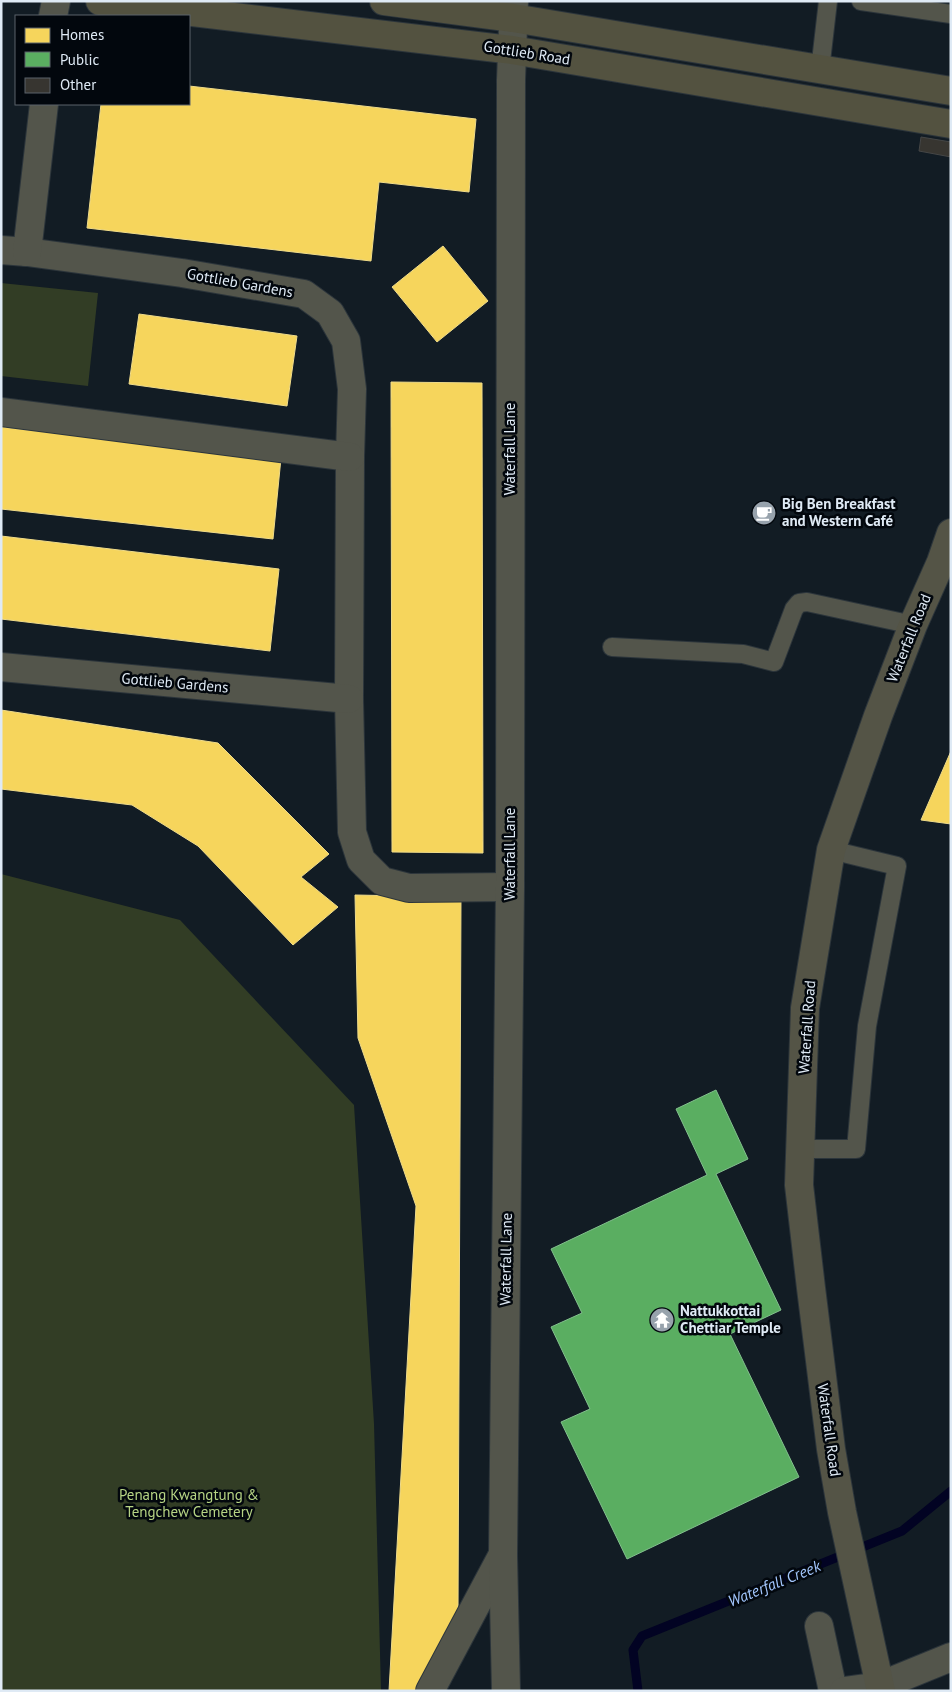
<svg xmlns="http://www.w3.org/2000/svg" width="952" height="1692" viewBox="0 0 952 1692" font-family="'PT Sans',sans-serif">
	<rect width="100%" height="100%" fill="#121c24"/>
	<!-- green -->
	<g fill="#323d25">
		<polygon points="1,283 98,293 88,386 1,376"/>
		<polygon points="1,874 180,920 354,1105 374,1424 381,1691 1,1691"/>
	</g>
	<!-- homes -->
	<g fill="#f6d55c" stroke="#efdb8a">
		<polygon points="189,86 476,119 469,192 379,182 371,261 87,228 101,104 189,104"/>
		<polygon points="443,246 488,301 437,342 392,287"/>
		<polygon points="139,314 297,336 287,406 129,384"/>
		<polygon points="391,382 482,383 483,853 392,852"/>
		<polygon points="1,427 281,458 273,539 1,509"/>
		<polygon points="1,536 279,569 270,651 1,619"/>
		<polygon points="1,710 218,743 329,854 301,877 338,907 293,945 198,846 132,805 1,789"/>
		<polygon points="951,751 951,824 921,820"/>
		<polygon points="355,895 461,897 458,1612 416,1691 389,1691 416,1206 358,1038"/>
	</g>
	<!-- public -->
	<polygon fill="#5aae61" stroke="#82c08d" points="716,1090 748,1159 716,1174 781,1310 730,1334 799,1477 627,1559 561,1422 590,1409 551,1327 582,1313 551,1249 707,1175 676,1109"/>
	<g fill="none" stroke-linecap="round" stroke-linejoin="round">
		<!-- stream -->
		<polyline stroke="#020323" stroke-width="9" points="638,1691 633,1650 642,1636 902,1531 951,1491"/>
	</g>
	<!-- building -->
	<polygon fill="#373530" stroke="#454646" points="921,137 951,142 951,157 919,151"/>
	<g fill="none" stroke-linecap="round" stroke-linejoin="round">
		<defs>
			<g id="lane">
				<polyline points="861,1 951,14"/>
				<polyline points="820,70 828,1"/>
				<polyline points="612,647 743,654 774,662 794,609 799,603 807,602 913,625"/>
				<polyline points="802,1149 856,1149 867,1026 897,866 831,850"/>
			</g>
			<g id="street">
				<polyline points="53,16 56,1"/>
				<polyline points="1,250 27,252 182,273 304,294 330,313 346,341 352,389 350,457 349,699 352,832 361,860 382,881 409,888 510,887"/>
				<polyline points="27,252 44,104"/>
				<polyline points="1,412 350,457"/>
				<polyline points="1,667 349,699"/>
				<polyline points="819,1626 833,1691"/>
				<polyline points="430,1691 502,1556"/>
				<polyline points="506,1691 503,1555 510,887 511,80 514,1"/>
				<polyline points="844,1691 880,1686 951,1657"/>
			</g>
			<polyline id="secondary" points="881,1691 842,1512 831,1449 811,1288 799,1185 805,1008 831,850 878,716 913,625 941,562 951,533"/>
			<g id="primary">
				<polyline points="100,1 512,50 951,124"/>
				<polyline points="384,1 513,18 951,91"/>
			</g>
		</defs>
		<!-- lane casing -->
		<use href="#lane" stroke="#2c353b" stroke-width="20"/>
		<!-- street casing -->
		<use href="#street" stroke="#2c353b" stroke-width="30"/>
		<!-- secondary casing -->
		<use href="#secondary" stroke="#2c353b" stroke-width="30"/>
		<!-- primary casing -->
		<use href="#primary" stroke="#2c353b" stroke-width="30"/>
		<!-- lane -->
		<use href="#lane" stroke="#53554b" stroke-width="18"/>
		<!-- street -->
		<use href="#street" stroke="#53554b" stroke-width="28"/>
		<!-- secondary -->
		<use href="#secondary" stroke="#545446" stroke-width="28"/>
		<!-- primary -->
		<use href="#primary" stroke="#535240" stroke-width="28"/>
	</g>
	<!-- icons -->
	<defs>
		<symbol id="cafe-disc" viewBox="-11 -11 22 22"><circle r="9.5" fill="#97a2ac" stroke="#02070d"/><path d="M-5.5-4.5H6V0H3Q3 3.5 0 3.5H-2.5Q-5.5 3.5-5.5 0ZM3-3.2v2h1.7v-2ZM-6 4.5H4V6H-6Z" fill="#fff"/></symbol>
		<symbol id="temple-disc" viewBox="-11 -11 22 22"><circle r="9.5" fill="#97a2ac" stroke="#02070d"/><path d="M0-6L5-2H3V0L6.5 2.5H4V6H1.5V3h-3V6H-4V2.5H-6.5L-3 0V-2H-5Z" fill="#fff"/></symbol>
	</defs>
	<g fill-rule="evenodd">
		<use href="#cafe-disc" x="750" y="499" width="28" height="28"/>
		<use href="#temple-disc" x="648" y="1306" width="28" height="28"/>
	</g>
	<g text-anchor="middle" stroke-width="5" stroke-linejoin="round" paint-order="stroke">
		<!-- street labels -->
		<g font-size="15" fill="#dfeaf5" stroke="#02070d">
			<text transform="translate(527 53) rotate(9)" y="5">Gottlieb Road</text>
			<text transform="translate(240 283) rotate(10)" y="5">Gottlieb Gardens</text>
			<text transform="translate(510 449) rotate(-90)" y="5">Waterfall Lane</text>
			<text transform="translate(909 638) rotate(-68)" y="5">Waterfall Road</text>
			<text transform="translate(175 683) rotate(5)" y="5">Gottlieb Gardens</text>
			<text transform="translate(510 854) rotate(-90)" y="5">Waterfall Lane</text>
			<text transform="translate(807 1027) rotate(-86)" y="5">Waterfall Road</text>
			<text transform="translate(506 1259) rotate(-89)" y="5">Waterfall Lane</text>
			<text transform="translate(829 1430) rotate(82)" y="5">Waterfall Road</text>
		</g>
		<!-- poi labels -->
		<g font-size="15" font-weight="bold" fill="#dfeaf5" stroke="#02070d" text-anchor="start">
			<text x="782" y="509">Big Ben Breakfast<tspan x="782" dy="17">and Western Café</tspan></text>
			<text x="680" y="1316">Nattukkottai<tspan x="680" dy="17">Chettiar Temple</tspan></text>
		</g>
		<!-- park labels -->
		<g font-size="15" fill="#b6d484" stroke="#02070d">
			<text x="189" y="1500">Penang Kwangtung &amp;<tspan x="189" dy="17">Tengchew Cemetery</tspan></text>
		</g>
		<!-- water labels -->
		<g font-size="16" font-style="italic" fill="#a3c7fe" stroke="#02070d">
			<text transform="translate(774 1583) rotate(-22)" y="6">Waterfall Creek</text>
		</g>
	</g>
	<!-- border -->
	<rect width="952" height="1692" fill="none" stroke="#dfeaf5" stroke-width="5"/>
	<!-- legend -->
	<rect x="15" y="15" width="175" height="90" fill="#02070d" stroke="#5a626a"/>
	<rect x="25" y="28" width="25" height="15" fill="#f6d55c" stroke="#5a626a"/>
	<text x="60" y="40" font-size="15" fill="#dfeaf5">Homes</text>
	<rect x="25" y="52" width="25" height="15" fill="#5aae61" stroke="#5a626a"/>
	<text x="60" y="65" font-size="15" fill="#dfeaf5">Public</text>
	<rect x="25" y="78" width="25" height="15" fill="#373530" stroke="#5a626a"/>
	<text x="60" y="90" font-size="15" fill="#dfeaf5">Other</text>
</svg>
